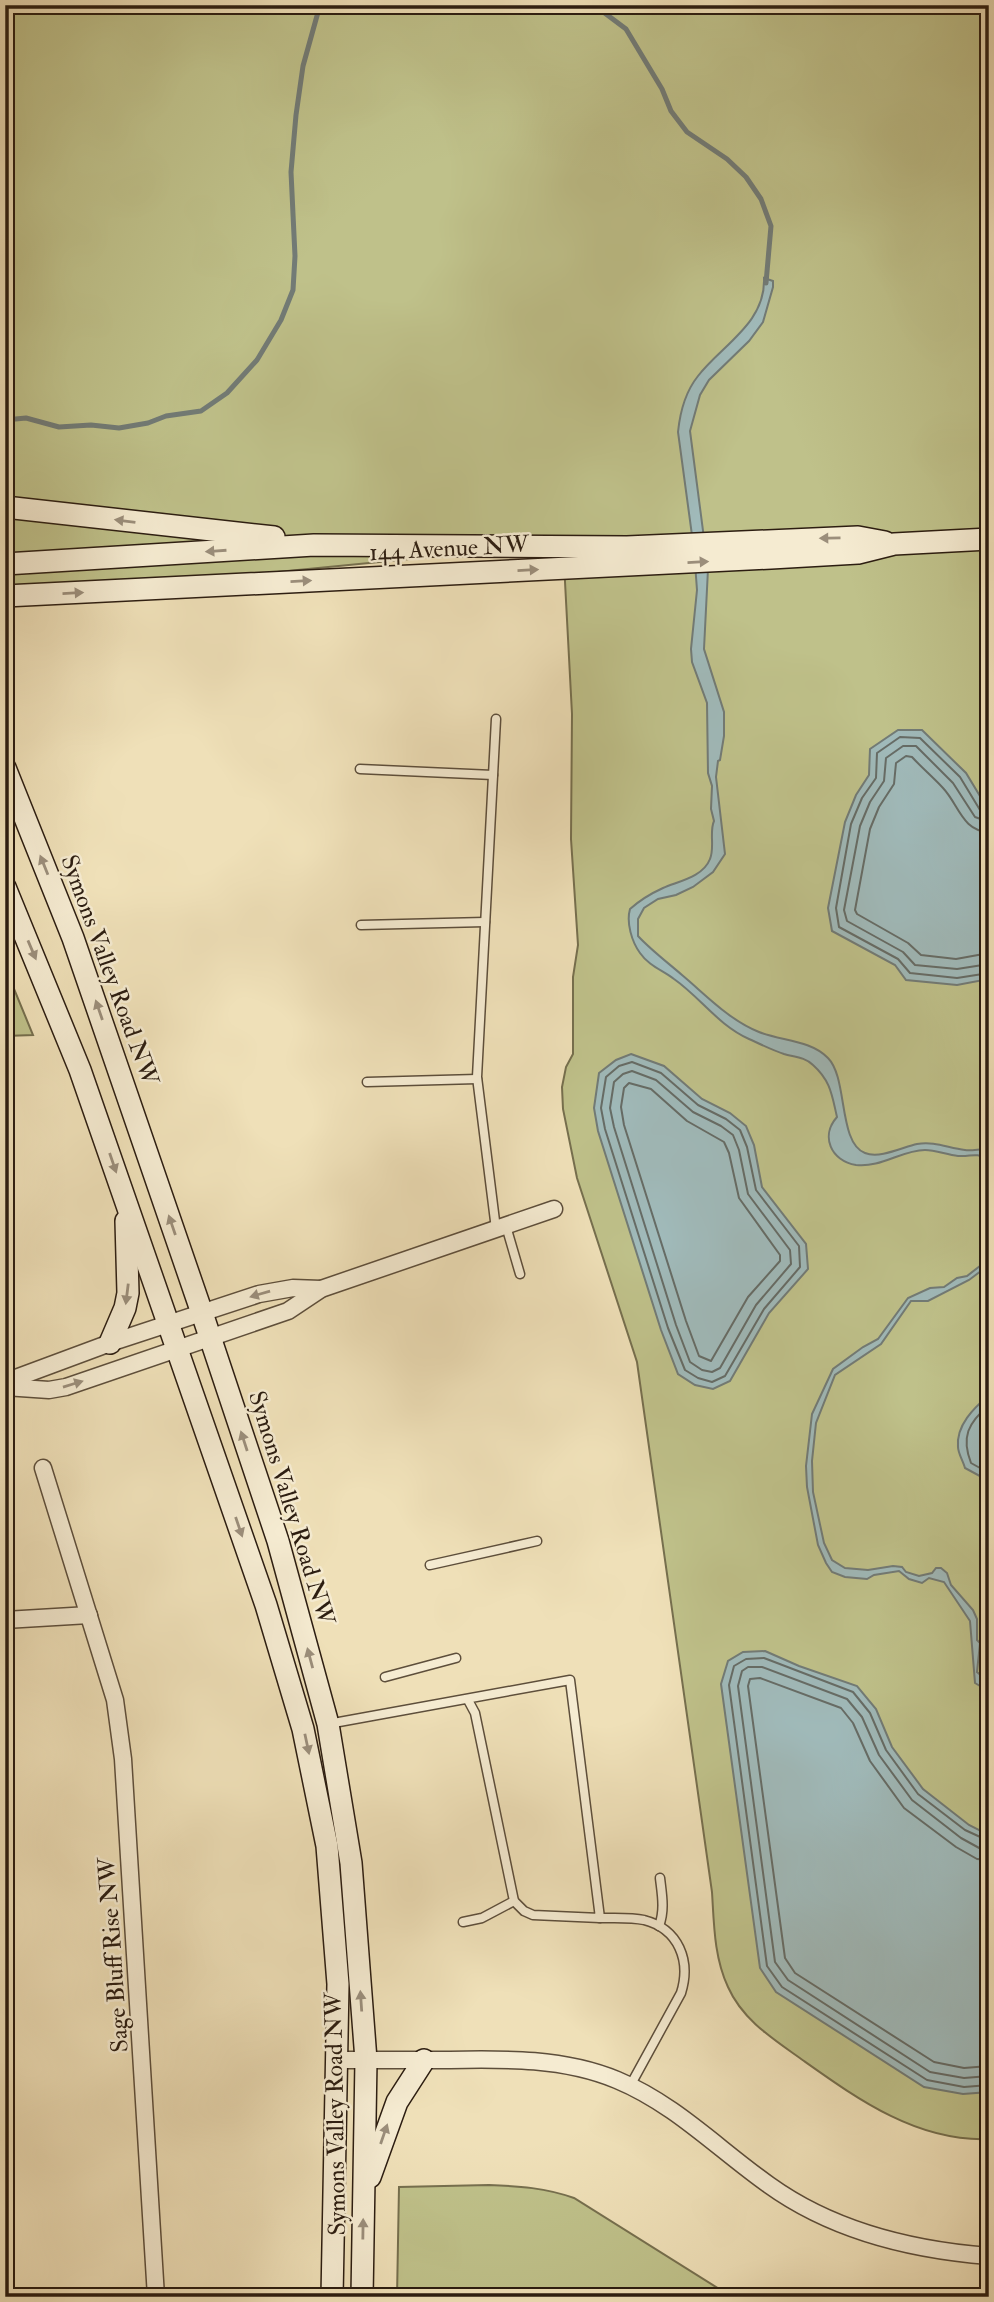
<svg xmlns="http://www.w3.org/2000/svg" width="994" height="2302" viewBox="0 0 994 2302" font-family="'IM FELL Double Pica',serif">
	<rect width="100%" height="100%" fill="#efe0b8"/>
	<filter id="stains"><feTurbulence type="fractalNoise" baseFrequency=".00286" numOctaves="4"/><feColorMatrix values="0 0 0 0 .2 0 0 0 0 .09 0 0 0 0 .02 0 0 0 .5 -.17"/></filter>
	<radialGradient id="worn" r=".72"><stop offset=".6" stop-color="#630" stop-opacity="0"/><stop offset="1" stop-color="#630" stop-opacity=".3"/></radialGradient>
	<!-- green -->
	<g fill="#bfc18a" stroke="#766f4e" stroke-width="2">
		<path d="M 5,5 L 989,5 L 989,2139 C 918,2142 859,2100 804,2061 C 775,2040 743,2021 728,1987 C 714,1957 714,1924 712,1892 L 637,1362 L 577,1178 L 563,1109 L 562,1087 L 566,1067 L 573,1054 L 573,977 L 578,945 L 571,839 L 572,714 L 563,544 L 11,598 L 5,585 Z"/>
		<polygon points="5,967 33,1035 5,1036"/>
		<path d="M 489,2185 C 519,2186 546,2188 574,2198 L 732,2297 L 397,2297 L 399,2187 Z"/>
	</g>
	<!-- water -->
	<g fill="#a0baba" stroke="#727b76" stroke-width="2">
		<path d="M 764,278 L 773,281 L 773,287 L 763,322 L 749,341 L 709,380 L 700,395 L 690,431 L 708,569 L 704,649 L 724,712 L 724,736 L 720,760 L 718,761 L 716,777 L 725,854 L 713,872 L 693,887 L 676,895 L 658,899 L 644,908 L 638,919 L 638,936 C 651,950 667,962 682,975 C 706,995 729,1020 759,1032 C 781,1041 811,1040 828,1058 C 848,1078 838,1143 865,1153 C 880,1159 903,1147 917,1144 C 935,1141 948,1148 965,1150 C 971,1151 979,1149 986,1149 L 989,1146 L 989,1159 C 974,1152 972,1157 958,1156 C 947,1155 936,1150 925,1150 C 902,1150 881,1168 856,1165 C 831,1161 820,1136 837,1117 C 832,1096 831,1081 813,1065 C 805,1057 794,1057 784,1054 C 772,1050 760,1044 749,1039 C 718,1025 701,998 674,979 C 662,970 649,966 640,953 C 632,942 626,923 630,909 C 639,901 652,893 663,888 C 679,881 703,877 710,859 C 715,847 709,832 714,821 L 711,809 L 712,786 L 708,773 L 707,703 L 692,662 L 691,649 L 697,590 L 694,550 L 678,432 C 680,412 686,391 698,376 C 722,345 766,323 764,278 Z"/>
		<polygon points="898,730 922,730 966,773 989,811 989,979 957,985 906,980 895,965 832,931 828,908 845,822 856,795 869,775 870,749"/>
		<polygon points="631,1054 664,1066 702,1099 730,1113 746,1126 754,1145 762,1187 806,1244 808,1269 769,1313 730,1381 713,1389 695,1385 678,1374 661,1330 598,1131 594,1108 599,1073 616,1060"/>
		<polygon points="989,1259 989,1265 969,1280 928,1301 911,1301 881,1344 835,1375 816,1423 812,1461 813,1492 824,1543 832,1560 845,1568 868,1570 893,1566 902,1567 906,1572 919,1576 932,1573 936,1568 941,1568 947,1573 951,1585 973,1610 977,1619 977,1640 980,1643 977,1672 989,1682 989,1696 985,1689 975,1683 970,1621 944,1582 929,1578 922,1583 909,1579 899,1571 874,1575 867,1579 845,1577 832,1572 826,1563 818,1545 807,1487 806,1466 812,1414 833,1369 863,1347 878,1339 908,1298 930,1288 944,1287 957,1278 967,1276"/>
		<path d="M 989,1395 L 989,1481 L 965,1468 C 963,1461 958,1453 958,1447 C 956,1425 974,1408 989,1395 Z"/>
		<polygon points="765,1651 799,1666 857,1686 876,1709 892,1747 923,1789 969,1825 989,1835 989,2092 963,2094 924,2087 776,1992 760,1968 721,1684 728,1661 743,1652"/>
	</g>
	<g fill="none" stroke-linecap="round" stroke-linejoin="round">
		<!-- shore -->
		<g stroke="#666c66" stroke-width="2">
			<polyline points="989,813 980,810 960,777 920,738 900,737 877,753 876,778 862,798 851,824 836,908 839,927 898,959 910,973 957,978 989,973"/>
			<polyline points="989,822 975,817 953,783 916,746 903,746 886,758 884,781 870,802 860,826 844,910 847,921 903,952 915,965 957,969 989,964"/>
			<path d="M 989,832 C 962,831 959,805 943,788 C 933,777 922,768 912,757 L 906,756 L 896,763 L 894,784 L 879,807 L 870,829 L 855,910 L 857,914 L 908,943 L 921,955 L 956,959 L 989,953"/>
			<polygon points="632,1062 661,1073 698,1105 726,1119 740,1130 747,1147 756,1190 799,1246 800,1267 764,1309 725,1376 712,1382 698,1378 685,1370 668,1328 605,1129 601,1108 606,1077 619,1066"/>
			<polygon points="632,1071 656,1080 693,1112 721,1126 733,1135 739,1150 748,1194 790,1250 791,1264 756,1305 720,1368 712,1372 702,1370 690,1362 676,1325 614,1127 610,1108 614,1082 623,1074"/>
			<polygon points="629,1083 651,1089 687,1121 724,1142 729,1153 739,1198 780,1255 780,1261 748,1297 711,1361 699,1356 686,1321 624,1125 621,1107 624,1088"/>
			<path d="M 989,1405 C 968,1423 961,1437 971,1463 L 989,1473"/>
			<polyline points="989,1841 965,1830 918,1794 886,1750 870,1713 853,1692 764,1658 746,1659 734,1666 729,1685 767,1966 782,1987 927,2080 964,2087 989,2085"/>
			<polyline points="989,1850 981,1849 961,1838 912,1800 879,1755 862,1717 847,1699 762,1667 748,1667 742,1671 738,1686 775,1962 788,1980 930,2072 964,2078 989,2076"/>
			<polyline points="989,1860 977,1859 956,1847 904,1808 870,1761 853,1723 841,1708 760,1678 750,1679 748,1686 785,1958 795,1973 934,2062 964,2068 989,2066"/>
		</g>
		<!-- stream -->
		<g stroke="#727b76" stroke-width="5">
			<polyline points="594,5 626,29 662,89 671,111 687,132 727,159 746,177 761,199 771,226 766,283"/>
			<polyline points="5,420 26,418 59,427 91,425 119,428 148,423 166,416 201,411 227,393 257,360 281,320 293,290 295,256 291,172 296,115 303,66 320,5"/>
		</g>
		<defs>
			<g id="lane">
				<polyline points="360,769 493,775"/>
				<polyline points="361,925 485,922"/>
				<polyline points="367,1082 477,1079"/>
				<polyline points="506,1226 520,1274"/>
				<polyline points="496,1229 477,1077 496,719"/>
				<polyline points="430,1565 537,1541"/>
				<polyline points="385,1677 456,1658"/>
				<polyline points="328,1724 570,1680 600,1918 533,1915 524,1911 514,1901 475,1713 468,1700"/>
				<path d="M 600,1918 C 614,1918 631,1917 644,1920 C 679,1929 691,1961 681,1993 L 630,2086"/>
				<polyline points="463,1922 482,1918 514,1901"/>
				<path d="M 659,1926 C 665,1910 662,1895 660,1878"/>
			</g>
			<g id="street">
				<polyline points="5,1382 110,1343 259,1294 293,1288 321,1289"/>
				<polyline points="5,1387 49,1390 66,1387 288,1311 321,1289 554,1209"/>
				<polyline points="43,1468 115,1700 123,1759 156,2297"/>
				<polyline points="5,1620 89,1615"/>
				<path d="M 337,2060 C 373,2060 408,2060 444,2060 C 501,2059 562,2057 617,2080 C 675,2104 718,2149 769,2185 C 833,2231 911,2250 989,2256"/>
			</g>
			<g id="secondary">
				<polyline points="5,507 274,537"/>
				<polyline points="5,564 314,545 627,547 858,537 885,542"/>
				<polyline points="5,596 771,558 858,553 894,544 989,539"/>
				<polyline points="5,768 73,938 202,1313 278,1541 328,1724 351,1863 366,2060 362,2297"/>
				<polyline points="5,887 80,1070 266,1605 303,1729 327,1846 338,1984 332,2297"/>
				<polyline points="110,1343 125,1308 128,1293 126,1221"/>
				<polyline points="370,2177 397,2102 424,2060"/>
			</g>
		</defs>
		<!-- lane casing -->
		<use href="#lane" stroke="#5d4e3b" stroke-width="11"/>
		<!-- street casing -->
		<use href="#street" stroke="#5d4e3b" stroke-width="19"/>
		<!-- secondary casing -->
		<use href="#secondary" stroke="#2c1d11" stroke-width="24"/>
		<!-- lane -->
		<use href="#lane" stroke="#f5ebd1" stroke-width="8"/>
		<!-- street -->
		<use href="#street" stroke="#f5ebd1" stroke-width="16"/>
		<!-- secondary -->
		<use href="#secondary" stroke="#f5ebd1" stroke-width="21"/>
	</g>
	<!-- one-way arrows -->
	<defs><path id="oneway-solid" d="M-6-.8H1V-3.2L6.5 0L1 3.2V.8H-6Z" transform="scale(1.75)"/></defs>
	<g fill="#9b8e7b">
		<use href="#oneway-solid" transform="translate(125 521) rotate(-173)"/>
		<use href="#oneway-solid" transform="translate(830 538) rotate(179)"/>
		<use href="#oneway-solid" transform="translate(216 551) rotate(176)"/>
		<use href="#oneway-solid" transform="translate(698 562) rotate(-3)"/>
		<use href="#oneway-solid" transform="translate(528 570) rotate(-3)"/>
		<use href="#oneway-solid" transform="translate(301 581) rotate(-3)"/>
		<use href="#oneway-solid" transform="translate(73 593) rotate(-3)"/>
		<use href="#oneway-solid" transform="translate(44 865) rotate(-112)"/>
		<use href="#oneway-solid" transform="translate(32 950) rotate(67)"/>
		<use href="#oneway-solid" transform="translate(99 1010) rotate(-109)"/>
		<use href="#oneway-solid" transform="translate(113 1163) rotate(71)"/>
		<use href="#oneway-solid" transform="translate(172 1225) rotate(-109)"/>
		<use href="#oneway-solid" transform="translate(127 1294) rotate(97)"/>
		<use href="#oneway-solid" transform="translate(260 1294) rotate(164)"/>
		<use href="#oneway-solid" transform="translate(73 1384) rotate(-17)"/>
		<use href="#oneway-solid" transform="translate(244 1441) rotate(-108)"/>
		<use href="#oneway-solid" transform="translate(239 1527) rotate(71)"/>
		<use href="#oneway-solid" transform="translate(310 1658) rotate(-105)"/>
		<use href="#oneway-solid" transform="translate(307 1744) rotate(78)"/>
		<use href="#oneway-solid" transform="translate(361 2001) rotate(-94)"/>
		<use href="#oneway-solid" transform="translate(384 2134) rotate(-71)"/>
		<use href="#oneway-solid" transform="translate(363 2229) rotate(-89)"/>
	</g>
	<g text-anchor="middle" stroke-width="5" stroke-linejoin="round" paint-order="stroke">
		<!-- street labels -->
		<g font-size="24" fill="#2c1d11" stroke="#f5ebd1">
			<text transform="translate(449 548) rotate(-3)" y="8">144 Avenue NW</text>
			<text transform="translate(110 970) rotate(70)" y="8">Symons Valley Road NW</text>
			<text transform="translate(292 1508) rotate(73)" y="8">Symons Valley Road NW</text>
			<text transform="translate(113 1955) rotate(-94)" y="8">Sage Bluff Rise NW</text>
			<text transform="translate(335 2114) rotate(-91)" y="8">Symons Valley Road NW</text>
		</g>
	</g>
	<!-- margin -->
	<rect width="994" height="2302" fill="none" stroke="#efe0b8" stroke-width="28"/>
	<rect x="7" y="7" width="980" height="2288" fill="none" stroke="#2c1d11" stroke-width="3.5"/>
	<rect x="14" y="14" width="966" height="2274" fill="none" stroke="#2c1d11" stroke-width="2"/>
	<rect width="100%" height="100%" filter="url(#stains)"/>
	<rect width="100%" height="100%" fill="url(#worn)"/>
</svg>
